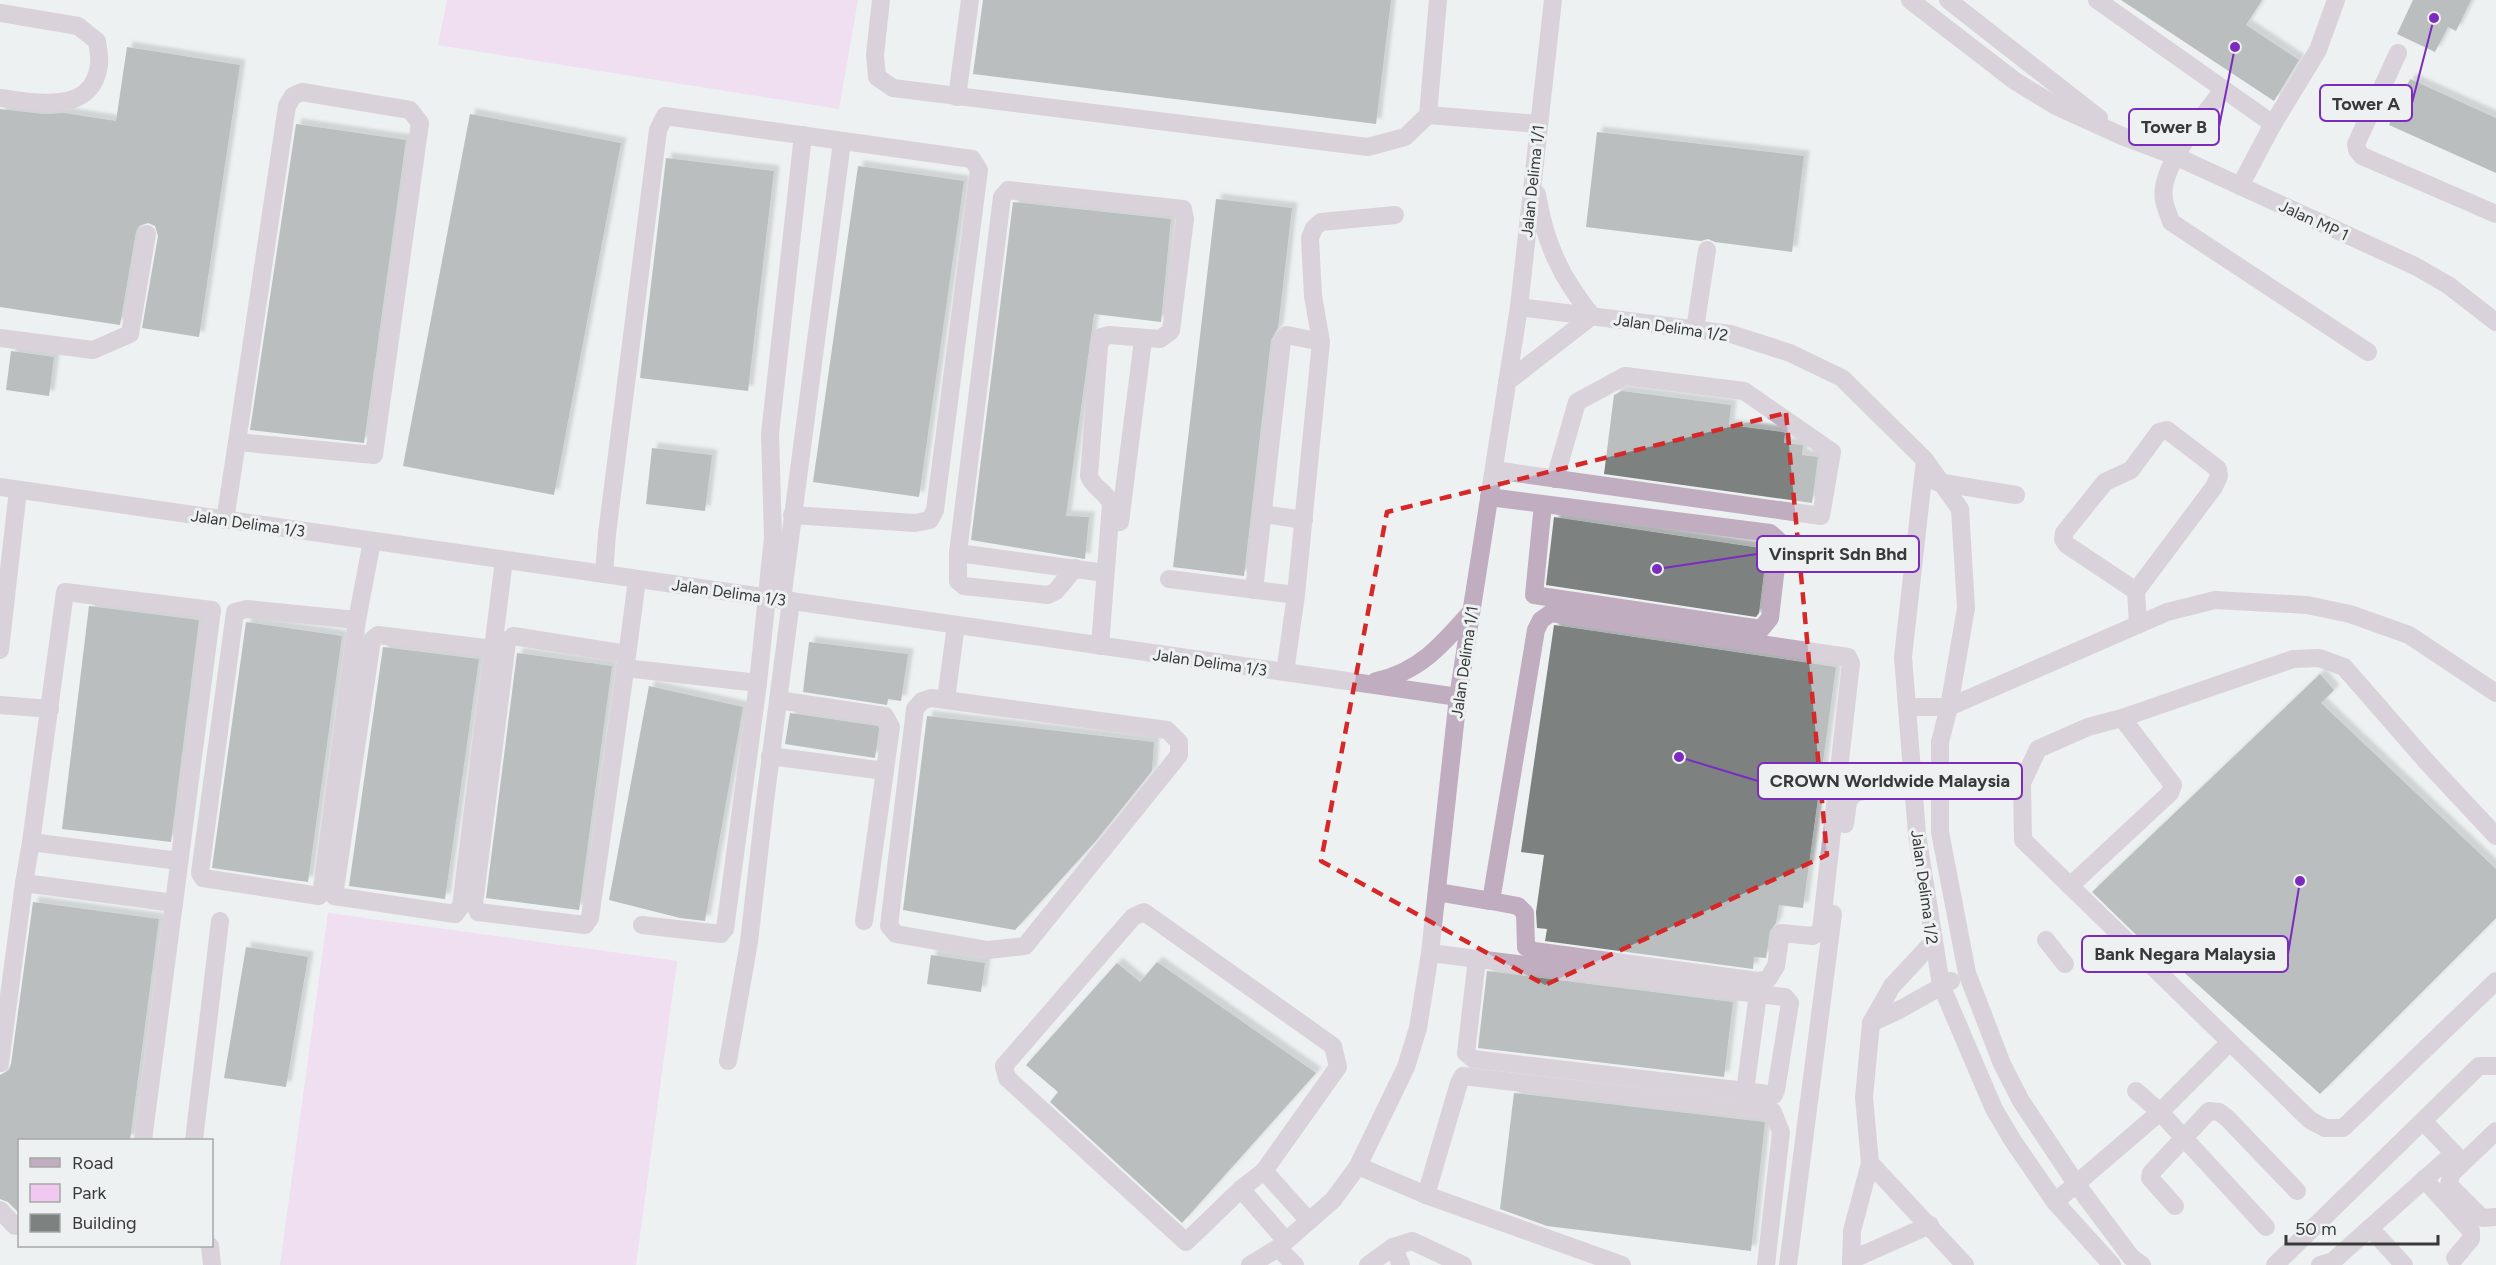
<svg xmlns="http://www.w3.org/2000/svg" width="2496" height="1265" viewBox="0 0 2496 1265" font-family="Figtree,sans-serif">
	<defs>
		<filter id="shadow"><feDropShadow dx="5.5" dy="-5.5" stdDeviation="1.5" flood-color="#0004"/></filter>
	</defs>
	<rect width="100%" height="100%" fill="#edf1f1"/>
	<!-- green -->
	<g fill="#f1c9f0">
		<polygon points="447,0 858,0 839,109 438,45"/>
		<polygon points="328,913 677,961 636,1265 280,1265"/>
	</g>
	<!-- building -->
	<g fill="#7d8180" filter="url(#shadow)">
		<polygon points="983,0 1391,0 1376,124 973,74"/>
		<polygon points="2121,0 2262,0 2246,25 2299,60 2274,101"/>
		<polygon points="2413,0 2471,0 2456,31 2448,27 2435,52 2397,34"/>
		<polygon points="127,47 240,65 199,337 142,328 158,236 155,226 148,223 139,226 136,232 120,325 0,307 0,109 44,114 64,113 116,121"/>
		<polygon points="2410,79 2496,118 2496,173 2389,125"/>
		<polygon points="470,114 621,143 554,495 403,466"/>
		<polygon points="296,124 406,140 364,443 250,430"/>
		<polygon points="1597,132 1804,156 1792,252 1715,242 1708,239 1701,241 1586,227"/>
		<polygon points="666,158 774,171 748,391 640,378"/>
		<polygon points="858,166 964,181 919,497 813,482"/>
		<polygon points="1216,199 1292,208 1278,328 1271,340 1244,576 1173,567"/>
		<polygon points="1013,202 1171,219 1161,322 1094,314 1066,516 1089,517 1085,559 971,540"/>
		<polygon points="11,351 54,357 49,396 6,390"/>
		<polygon points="1622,391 1731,405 1729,425 1783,432 1785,433 1784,443 1803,445 1802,455 1818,457 1812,503 1604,474 1614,395"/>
		<polygon points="652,448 712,455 705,511 646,504"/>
		<polygon points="1554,517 1767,549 1759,613 1756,617 1546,585"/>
		<polygon points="89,606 199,620 171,842 62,829"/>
		<polygon points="246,622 342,636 308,882 212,868"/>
		<polygon points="1554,625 1836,667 1803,908 1779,905 1776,923 1770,931 1766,958 1754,957 1753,969 1545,941 1547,929 1537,928 1536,912 1544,855 1521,852"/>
		<polygon points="809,642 908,654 901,701 888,699 887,705 803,692"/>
		<polygon points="383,647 479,659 445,899 349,886"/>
		<polygon points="517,653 612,666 579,910 486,898"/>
		<polygon points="2320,674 2334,690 2321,703 2496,869 2496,918 2320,1094 2169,959 2164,962 2092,892"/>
		<polygon points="649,686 743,707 705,921 680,918 609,900"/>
		<polygon points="790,713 878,726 879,729 875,758 785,744"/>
		<polygon points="927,716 1154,742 1152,771 1095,842 1015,930 903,910"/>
		<polygon points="33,902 159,919 130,1140 20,1140 20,1214 8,1202 0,1199 0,1075 9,1070 11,1064"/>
		<polygon points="246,947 308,957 286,1087 224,1078"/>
		<polygon points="931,955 985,963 981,992 927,984"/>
		<polygon points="1157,962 1316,1073 1182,1223 1050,1102 1058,1092 1026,1065 1117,963 1140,982"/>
		<polygon points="1487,971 1733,1002 1724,1077 1478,1048"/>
		<polygon points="1514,1093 1765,1122 1751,1251 1547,1226 1500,1209"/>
	</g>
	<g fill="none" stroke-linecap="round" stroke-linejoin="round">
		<!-- minor -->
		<g stroke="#c0adc0" stroke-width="18">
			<polyline points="881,0 875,55 877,77 893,88 1368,147 1405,137 1428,115 1438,0"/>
			<polyline points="1910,0 2015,81 2056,106 2122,136 2175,156 2415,266 2448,285 2496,322"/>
			<polyline points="1948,0 2099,118"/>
			<polyline points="2097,0 2273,124"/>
			<path d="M 0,13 L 78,26 L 97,41 C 98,49 100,58 99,65 C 92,116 35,102 0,98"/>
			<polyline points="2398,53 2356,144 2357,150 2362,156 2496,214"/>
			<path d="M 2223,90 C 2204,115 2158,168 2164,200 C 2165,207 2169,215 2171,222 L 2368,352"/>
			<polygon points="302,92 410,110 420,123 374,455 237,442 287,106 293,96"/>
			<polyline points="957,97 970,0"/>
			<polyline points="1428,115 1538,124"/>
			<polyline points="2240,186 2273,124 2318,50 2336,0"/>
			<polyline points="1519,307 1731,334 1790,353 1842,378 1925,460 1960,509 1966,608 1949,707 1940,742 1940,832 1967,973 2002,1064 2021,1101 2077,1185 2131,1257 2142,1265"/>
			<polyline points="1695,329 1707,250"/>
			<polyline points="0,338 93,350 130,334 147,234"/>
			<path d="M 1507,382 L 1592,316 C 1561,277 1545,244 1537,194"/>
			<polyline points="1925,460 1903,657 1917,834 1941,985 1994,1109 2013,1141 2055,1202 2112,1265"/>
			<polyline points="1494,470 1821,516 1832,452 1744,391 1625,376 1577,402 1555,479"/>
			<polyline points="1937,482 2016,495"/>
			<polyline points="0,487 1458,697"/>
			<polyline points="1489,497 1770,533 1779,541 1770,618 1761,629 1534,595 1543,504"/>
			<polyline points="1263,514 1304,520"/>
			<polyline points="225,520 237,442"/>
			<polyline points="1120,522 1143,340"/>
			<polyline points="958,553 958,581 964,586 1048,595 1056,591 1075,568"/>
			<polyline points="604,574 607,534 658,130 665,116 972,159 979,170 935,510 930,520 915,523 792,515"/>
			<polyline points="1169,579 1296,595"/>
			<polyline points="1254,590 1282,341 1287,335 1321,342"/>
			<polyline points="2136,591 2067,545 2063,539 2064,533 2105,482 2131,470 2159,432 2167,430 2218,469 2219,476 2214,487 2136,591 2138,625"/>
			<polyline points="782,600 842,142"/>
			<polygon points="1551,613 1848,657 1851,663 1821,930 1813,936 1781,933 1776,966 1768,979 1758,981 1534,951 1526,947 1525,913 1518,906 1491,901 1536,630 1541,620"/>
			<polyline points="357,620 247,609 235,612 200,873 203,878 319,896 322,889 357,620 372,541"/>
			<path d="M 1100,646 L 1111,504 C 1107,492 1093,488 1089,476 L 1099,346 L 1102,337 L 1109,335 L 1160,339 L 1171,331 L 1185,219 L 1183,209 L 1008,190 L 1002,197 L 958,553 L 1105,573"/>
			<polyline points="493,649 378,635 372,640 334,896 455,914 461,906 504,560"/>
			<polyline points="0,650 18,490"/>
			<path d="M 627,654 L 513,636 L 507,642 L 474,904 L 478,912 L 585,925 L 590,918 C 606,805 623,692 637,579"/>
			<polyline points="625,668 758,683 773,537 770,434 803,135"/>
			<polyline points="1285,672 1296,595 1321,342 1313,296 1310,238 1314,228 1321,222 1395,215"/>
			<path d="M 1376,681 C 1419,672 1443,644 1470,613"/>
			<polygon points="931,698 1167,730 1179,742 1179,755 1025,946 988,950 896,934 889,926 915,709 922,701"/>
			<polyline points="946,699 956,625"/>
			<polyline points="778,700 885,716 891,727 864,921"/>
			<polyline points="0,705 50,709"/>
			<polyline points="1907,707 1949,707 2167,612 2215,600 2307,605 2350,614 2409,635 2496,693"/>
			<polyline points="770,756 885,771"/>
			<polyline points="1845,824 1848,802 1853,794 1912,775"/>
			<polyline points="2496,836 2426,761 2344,667 2319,658 2293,659 2122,718 2088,727 2038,749 2022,783 2023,840 2310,1120 2325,1128 2343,1128 2496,981"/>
			<polyline points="24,883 31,842"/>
			<polyline points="2070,886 2170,793 2173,785 2122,718"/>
			<polyline points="1437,892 1491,901"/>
			<polyline points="174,903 212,610 65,592 31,842 179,861"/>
			<polygon points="1144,912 1333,1046 1338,1067 1264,1171 1241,1189 1186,1242 1007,1078 1004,1066 1133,917"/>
			<polyline points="642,925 721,934 725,929 758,683"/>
			<polyline points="2046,940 2065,964"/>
			<polyline points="1430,953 1758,994 1745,1091 1473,1059 1466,1053 1477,959"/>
			<polyline points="1871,1023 1901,1009 1951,981"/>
			<polyline points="2230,1042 2160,1112 2266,1227"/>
			<polyline points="728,1061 749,942 765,801 791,601"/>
			<polyline points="0,1063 24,883 174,903 143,1140"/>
			<polyline points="1745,1091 1774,1095 1776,1090 1790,1003 1785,997 1758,994"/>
			<polyline points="2424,1122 2462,1162"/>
			<polyline points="2496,1131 2451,1174 2449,1185 2482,1218 2496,1217"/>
			<polyline points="194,1140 220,921"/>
			<polyline points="1870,1163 1965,1265"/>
			<polyline points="1358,1166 1426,1195 1622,1265"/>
			<polyline points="1264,1171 1309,1221"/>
			<polyline points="2424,1179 2471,1231 2471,1239 2455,1258"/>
			<polyline points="1241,1189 1286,1241"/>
			<polyline points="1426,1195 1459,1083 1463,1076 1773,1112 1781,1132 1766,1265"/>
			<polyline points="2055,1202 2160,1112 2136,1091"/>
			<polyline points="2175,1206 2150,1178 2151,1173 2209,1111 2219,1112 2227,1118 2297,1191"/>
			<polyline points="0,1210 15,1226 20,1226"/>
			<polyline points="2370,1228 2404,1265"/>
			<polyline points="210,1246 212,1265"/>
			<polyline points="1393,1247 1401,1265"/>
			<polyline points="1278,1248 1295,1265"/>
			<polyline points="1851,1260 1930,1225"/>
			<polyline points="1250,1265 1278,1248 1333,1200 1358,1166 1406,1067 1418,1028 1430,953 1458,697 1519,307 1553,0"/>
			<polyline points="1368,1265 1393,1247 1412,1241 1463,1265"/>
			<polyline points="1788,1265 1833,914"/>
			<polyline points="1851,1265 1852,1231 1870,1163 1864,1097 1871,1023 1892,986 1932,943"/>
			<polyline points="2275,1265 2479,1066 2496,1066"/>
			<polyline points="2320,1265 2333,1261 2454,1153"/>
		</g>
	</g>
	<!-- marked area -->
	<path d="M0 0H2496V1265H0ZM 1786,413 L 1827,855 L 1545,985 L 1321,861 L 1387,512 Z" fill="#edf1f1" fill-opacity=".55" fill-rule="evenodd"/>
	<path fill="none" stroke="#d62828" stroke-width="4.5" stroke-dasharray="12 8" stroke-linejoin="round" d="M 1786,413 L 1827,855 L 1545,985 L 1321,861 L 1387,512 Z"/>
	<g text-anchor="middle" stroke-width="6" stroke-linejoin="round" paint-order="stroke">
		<!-- street labels -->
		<g font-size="16" fill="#383a39" stroke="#edf1f1">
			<text transform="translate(1532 181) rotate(-84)" y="6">Jalan Delima 1/1</text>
			<text transform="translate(2314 220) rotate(25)" y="6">Jalan MP 1</text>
			<text transform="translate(1671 327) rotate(8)" y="6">Jalan Delima 1/2</text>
			<text transform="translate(248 523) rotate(8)" y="6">Jalan Delima 1/3</text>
			<text transform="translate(729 592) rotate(8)" y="6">Jalan Delima 1/3</text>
			<text transform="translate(1210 662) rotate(8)" y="6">Jalan Delima 1/3</text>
			<text transform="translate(1464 662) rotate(-82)" y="6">Jalan Delima 1/1</text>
			<text transform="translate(1925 887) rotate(82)" y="6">Jalan Delima 1/2</text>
		</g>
	</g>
	<!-- callouts -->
	<path fill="none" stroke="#7b2cbf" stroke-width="2" d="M2434 18L2412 103M2235 47L2219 127M1657 569L1757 554M1679 757L1758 781M2300 881L2288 954"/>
	<g fill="#7b2cbf" stroke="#edf1f1" stroke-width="2">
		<circle cx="2434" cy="18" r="6"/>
		<circle cx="2235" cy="47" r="6"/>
		<circle cx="1657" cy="569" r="6"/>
		<circle cx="1679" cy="757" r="6"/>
		<circle cx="2300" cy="881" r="6"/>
	</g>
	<g fill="#edf1f1" stroke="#7b2cbf" stroke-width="2">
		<rect x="2320" y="85" width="92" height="36" rx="6"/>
		<rect x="2129" y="109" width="90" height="36" rx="6"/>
		<rect x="1757" y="536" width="162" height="36" rx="6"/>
		<rect x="1758" y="763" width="264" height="36" rx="6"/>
		<rect x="2082" y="936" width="206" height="36" rx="6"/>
	</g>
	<g font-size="18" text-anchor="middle" font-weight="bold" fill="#383a39">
		<text x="2366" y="110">Tower A</text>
		<text x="2174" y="133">Tower B</text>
		<text x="1838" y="560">Vinsprit Sdn Bhd</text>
		<text x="1890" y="787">CROWN Worldwide Malaysia</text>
		<text x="2185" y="960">Bank Negara Malaysia</text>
	</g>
	<!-- legend -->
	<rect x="18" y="1139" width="195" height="108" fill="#edf1f1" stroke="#a5a8a7" stroke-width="1.5"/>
	<rect x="30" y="1158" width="30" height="9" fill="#c0adc0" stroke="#a5a8a7" stroke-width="1.5"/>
	<text x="72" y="1169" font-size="18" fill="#383a39">Road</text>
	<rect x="30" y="1184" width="30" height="18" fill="#f1c9f0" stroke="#a5a8a7" stroke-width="1.5"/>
	<text x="72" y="1199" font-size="18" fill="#383a39">Park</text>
	<rect x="30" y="1214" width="30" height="18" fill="#7d8180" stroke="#a5a8a7" stroke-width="1.5"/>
	<text x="72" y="1229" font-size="18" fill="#383a39">Building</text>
	<!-- scale -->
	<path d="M2286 1235v9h152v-9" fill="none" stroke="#383a39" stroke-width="3"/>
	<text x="2295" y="1235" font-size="18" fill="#383a39" stroke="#edf1f1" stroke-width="4.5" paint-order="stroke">50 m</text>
</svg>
